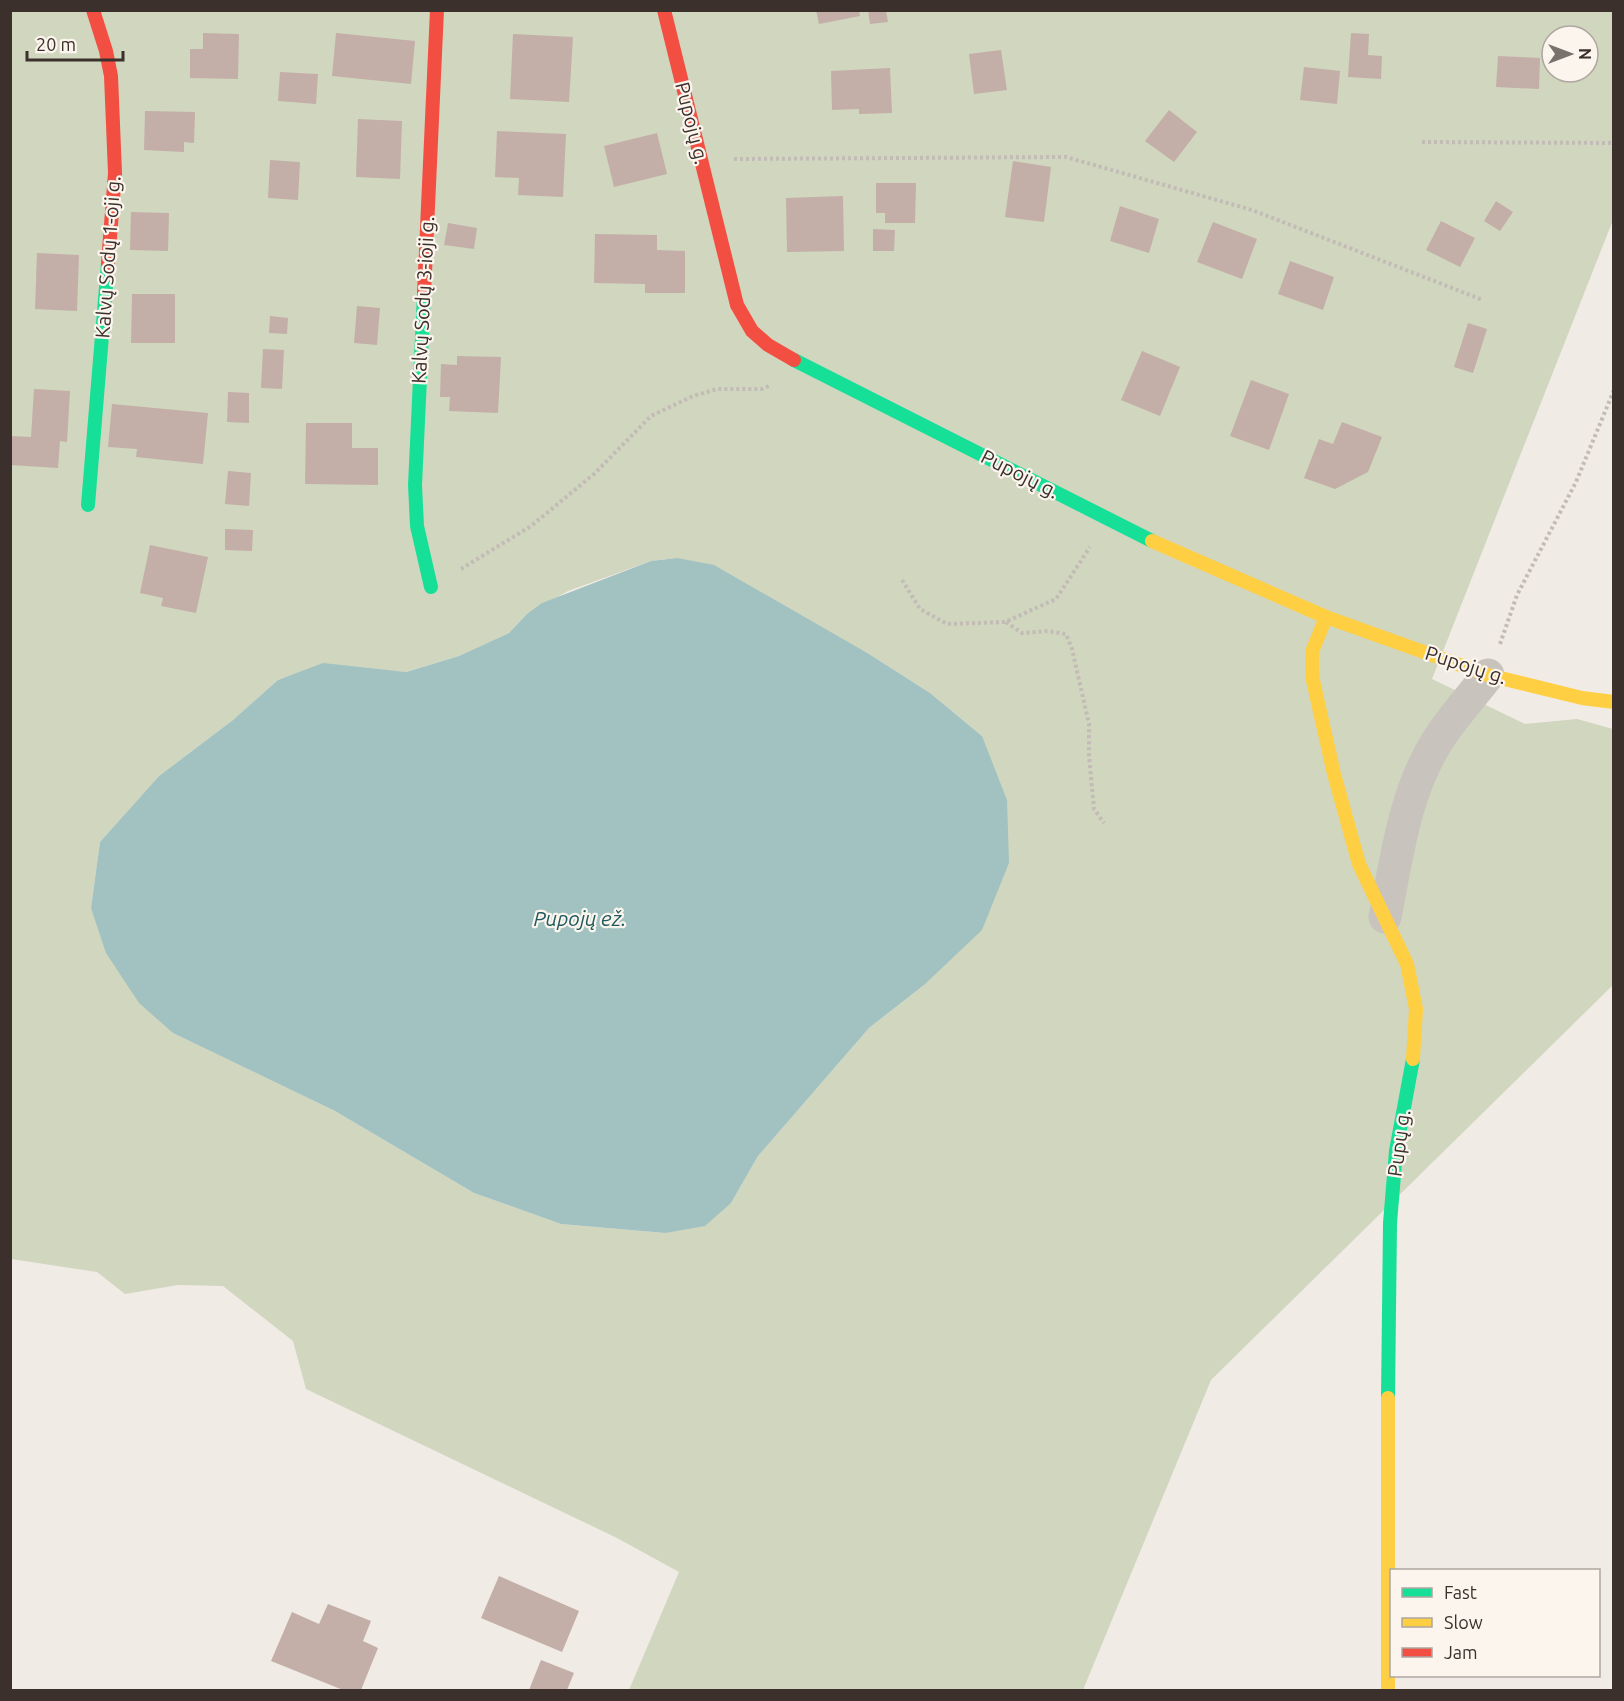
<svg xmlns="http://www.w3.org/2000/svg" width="1624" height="1701" viewBox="0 0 1624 1701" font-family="Ubuntu,sans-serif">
	<rect width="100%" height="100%" fill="#f0ebe5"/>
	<!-- green -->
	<path fill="#d1d6bf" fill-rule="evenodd" d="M 10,11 L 1613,11 L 1613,220 L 1432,679 L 1525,724 L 1577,719 L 1613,729 L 1613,985 L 1211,1380 L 1083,1690 L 629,1690 L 679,1572 L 617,1538 L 306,1389 L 293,1341 L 223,1286 L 178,1285 L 125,1294 L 97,1272 L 11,1259 ZM 1552,36 L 1588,36 L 1588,72 L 1552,72 ZM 677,558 L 869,654 L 930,693 L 982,736 L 924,985 L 869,1028 L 758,1156 L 731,1203 L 665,1233 L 561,1224 L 474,1193 L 335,1111 L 173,1033 L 91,908 L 100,842 L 159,776 L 233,720 L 278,680 L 323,664 L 405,672 L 459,656 L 509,633 L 527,614 L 568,591 L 651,561 Z"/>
	<!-- water -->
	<polygon fill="#a1c2c1" points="677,558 714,565 869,654 930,693 982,736 1007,800 1009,863 982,930 924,985 869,1028 758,1156 731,1203 705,1226 665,1233 561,1224 474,1193 335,1111 173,1033 139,1003 106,953 91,908 100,842 159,776 233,720 278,680 323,663 406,672 459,656 509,633 527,614 542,603 651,561"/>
	<!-- building -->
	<g fill="#c3afa7">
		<polygon points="816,10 859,10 860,16 819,24"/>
		<polygon points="868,10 886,10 888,22 870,24"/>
		<polygon points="203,33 239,34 238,79 190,78 190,49 203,49"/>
		<polygon points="336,33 415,41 411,84 332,76"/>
		<polygon points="1351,33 1369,34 1368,55 1382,56 1381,79 1348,77"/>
		<polygon points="513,34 573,37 569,102 510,99"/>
		<polygon points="1001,50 1007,90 974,94 969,54"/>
		<polygon points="1498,56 1540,58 1539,89 1496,87"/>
		<polygon points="1304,67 1340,71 1337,104 1300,100"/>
		<polygon points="890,68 892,113 859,114 859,109 832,110 831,71"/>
		<polygon points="280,72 318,74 316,104 278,101"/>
		<polygon points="1169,110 1197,132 1174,162 1145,141"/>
		<polygon points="145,111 195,112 194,143 184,142 184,152 144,150"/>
		<polygon points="358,119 402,121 400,179 356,177"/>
		<polygon points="497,131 566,134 563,197 518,195 519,178 495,177"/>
		<polygon points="657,133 667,174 614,187 604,146"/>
		<polygon points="270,160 300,162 298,200 268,198"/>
		<polygon points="1013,161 1051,167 1044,222 1005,217"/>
		<polygon points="876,183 916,183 915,223 885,223 885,213 876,213"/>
		<polygon points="843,196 844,251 787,252 786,198"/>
		<polygon points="1496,201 1513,212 1500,231 1484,221"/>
		<polygon points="1120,206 1159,219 1149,253 1110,241"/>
		<polygon points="131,212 169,213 168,251 130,250"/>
		<polygon points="1441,221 1475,238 1460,267 1426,250"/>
		<polygon points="1213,222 1257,239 1242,279 1197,262"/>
		<polygon points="448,223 477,228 474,249 444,245"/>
		<polygon points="873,229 895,230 894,251 873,251"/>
		<polygon points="595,234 657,235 657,250 685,251 685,293 645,293 645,284 594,283"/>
		<polygon points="37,253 79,255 77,311 35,309"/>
		<polygon points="1290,261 1334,277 1323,310 1278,294"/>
		<polygon points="132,294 175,294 175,343 131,343"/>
		<polygon points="357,306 380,308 377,345 354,343"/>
		<polygon points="270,316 288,318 287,334 269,333"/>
		<polygon points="1468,323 1487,329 1473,373 1454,367"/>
		<polygon points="263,349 284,350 282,389 261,388"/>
		<polygon points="1142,351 1180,367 1160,416 1121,400"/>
		<polygon points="457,356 501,357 498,413 449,411 450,397 440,397 441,364 457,365"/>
		<polygon points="1251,380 1289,394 1269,450 1230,436"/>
		<polygon points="34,389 70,391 67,442 60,441 58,468 10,465 10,436 31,437"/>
		<polygon points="228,392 249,393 249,423 227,422"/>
		<polygon points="112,404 208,413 203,464 136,457 137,449 108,447"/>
		<polygon points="1342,422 1382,437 1368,472 1335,489 1304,478 1319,439 1333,444"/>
		<polygon points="306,423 352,423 352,448 378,448 378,485 305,484"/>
		<polygon points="228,471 251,473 249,506 225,504"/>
		<polygon points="225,529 253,530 252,551 225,550"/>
		<polygon points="150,545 208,557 196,613 161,606 163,598 140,593"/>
		<polygon points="499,1576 579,1611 562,1652 481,1618"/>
		<polygon points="328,1604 371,1621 363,1641 378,1648 361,1690 343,1690 271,1661 292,1612 319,1624"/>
		<polygon points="541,1660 574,1673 567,1690 529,1690"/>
	</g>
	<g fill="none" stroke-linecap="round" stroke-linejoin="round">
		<!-- path -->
		<g stroke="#c2bbb6" stroke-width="4" stroke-dasharray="3 3" stroke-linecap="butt">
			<polyline points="1422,142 1614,143"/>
			<polyline points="734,159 1066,157 1252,210 1483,300"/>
			<polyline points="461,569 531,526 594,474 651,416 693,396 717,389 762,389 771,385"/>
			<polyline points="902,580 920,609 947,624 1005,622 1056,599 1090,547"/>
			<polyline points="1006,622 1022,633 1048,631 1066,634 1072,649 1089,724 1089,756 1094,809 1104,823"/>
			<polyline points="1500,644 1517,595 1576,482 1614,390"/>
		</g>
		<!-- street -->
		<path stroke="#c9c3be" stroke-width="33" d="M 1385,917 C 1397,856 1405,789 1440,737 C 1454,715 1473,695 1488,675"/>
		<!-- fast -->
		<g stroke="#16e098" stroke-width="14">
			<polyline points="424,294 415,485 417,526 431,587"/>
			<polyline points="794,360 1152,541"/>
			<polyline points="88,505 108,263"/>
			<polyline points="1388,1398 1390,1223 1396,1151 1413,1059"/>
		</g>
		<!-- slow -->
		<g stroke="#ffcf43" stroke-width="14">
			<polyline points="1152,541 1326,617 1488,675 1582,698 1614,702"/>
			<polyline points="1326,617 1312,652 1312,676 1334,774 1359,864 1407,964 1416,1009 1413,1059"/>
			<polyline points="1388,1690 1388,1398"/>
		</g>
		<!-- jam -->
		<g stroke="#f24e42" stroke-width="14">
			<polyline points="93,10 106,51 111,76 115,173 108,263"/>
			<polyline points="664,10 737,305 752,331 768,345 794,360"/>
			<polyline points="424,294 437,10"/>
		</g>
	</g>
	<g text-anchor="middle" stroke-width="4.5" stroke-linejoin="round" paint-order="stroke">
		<!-- street labels -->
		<g font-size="20" fill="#3b302b" stroke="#fbf5ee">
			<text transform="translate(692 123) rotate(76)" y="7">Pupojų g.</text>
			<text transform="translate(108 257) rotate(-86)" y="7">Kalvų Sodų 1-oji g.</text>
			<text transform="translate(423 300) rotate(-87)" y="7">Kalvų Sodų 3-ioji g.</text>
			<text transform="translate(1020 474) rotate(27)" y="7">Pupojų g.</text>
			<text transform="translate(1466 665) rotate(18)" y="7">Pupojų g.</text>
			<text transform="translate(1399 1143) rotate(-82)" y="7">Pupų g.</text>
		</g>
		<!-- water labels -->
		<g font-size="21" font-style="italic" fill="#1f5a5e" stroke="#fbf5ee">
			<text x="580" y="926">Pupojų ež.</text>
		</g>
	</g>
	<!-- border -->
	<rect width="1624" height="1701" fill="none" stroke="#3b302b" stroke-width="24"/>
	<!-- legend -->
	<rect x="1390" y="1569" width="210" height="108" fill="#fbf5ee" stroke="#aea6a0" stroke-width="1.5"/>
	<rect x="1402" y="1588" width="30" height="9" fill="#16e098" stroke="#aea6a0" stroke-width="1.5"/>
	<text x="1444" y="1599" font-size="18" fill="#3b302b">Fast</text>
	<rect x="1402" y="1618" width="30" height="9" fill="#ffcf43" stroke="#aea6a0" stroke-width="1.5"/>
	<text x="1444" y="1629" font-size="18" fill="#3b302b">Slow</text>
	<rect x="1402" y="1648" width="30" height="9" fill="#f24e42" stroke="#aea6a0" stroke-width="1.5"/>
	<text x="1444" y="1659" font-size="18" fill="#3b302b">Jam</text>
	<!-- north arrow -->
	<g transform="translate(1570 54) rotate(90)"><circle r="28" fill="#fbf5ee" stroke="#aea6a0" stroke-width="1.5"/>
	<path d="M0-4.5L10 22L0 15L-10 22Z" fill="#7a716c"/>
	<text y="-9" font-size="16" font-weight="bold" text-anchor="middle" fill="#3b302b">N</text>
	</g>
	<!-- scale -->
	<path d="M27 51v9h96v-9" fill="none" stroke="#3b302b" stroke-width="3"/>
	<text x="36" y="51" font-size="18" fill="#3b302b" stroke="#fbf5ee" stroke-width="4.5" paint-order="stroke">20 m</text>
</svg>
